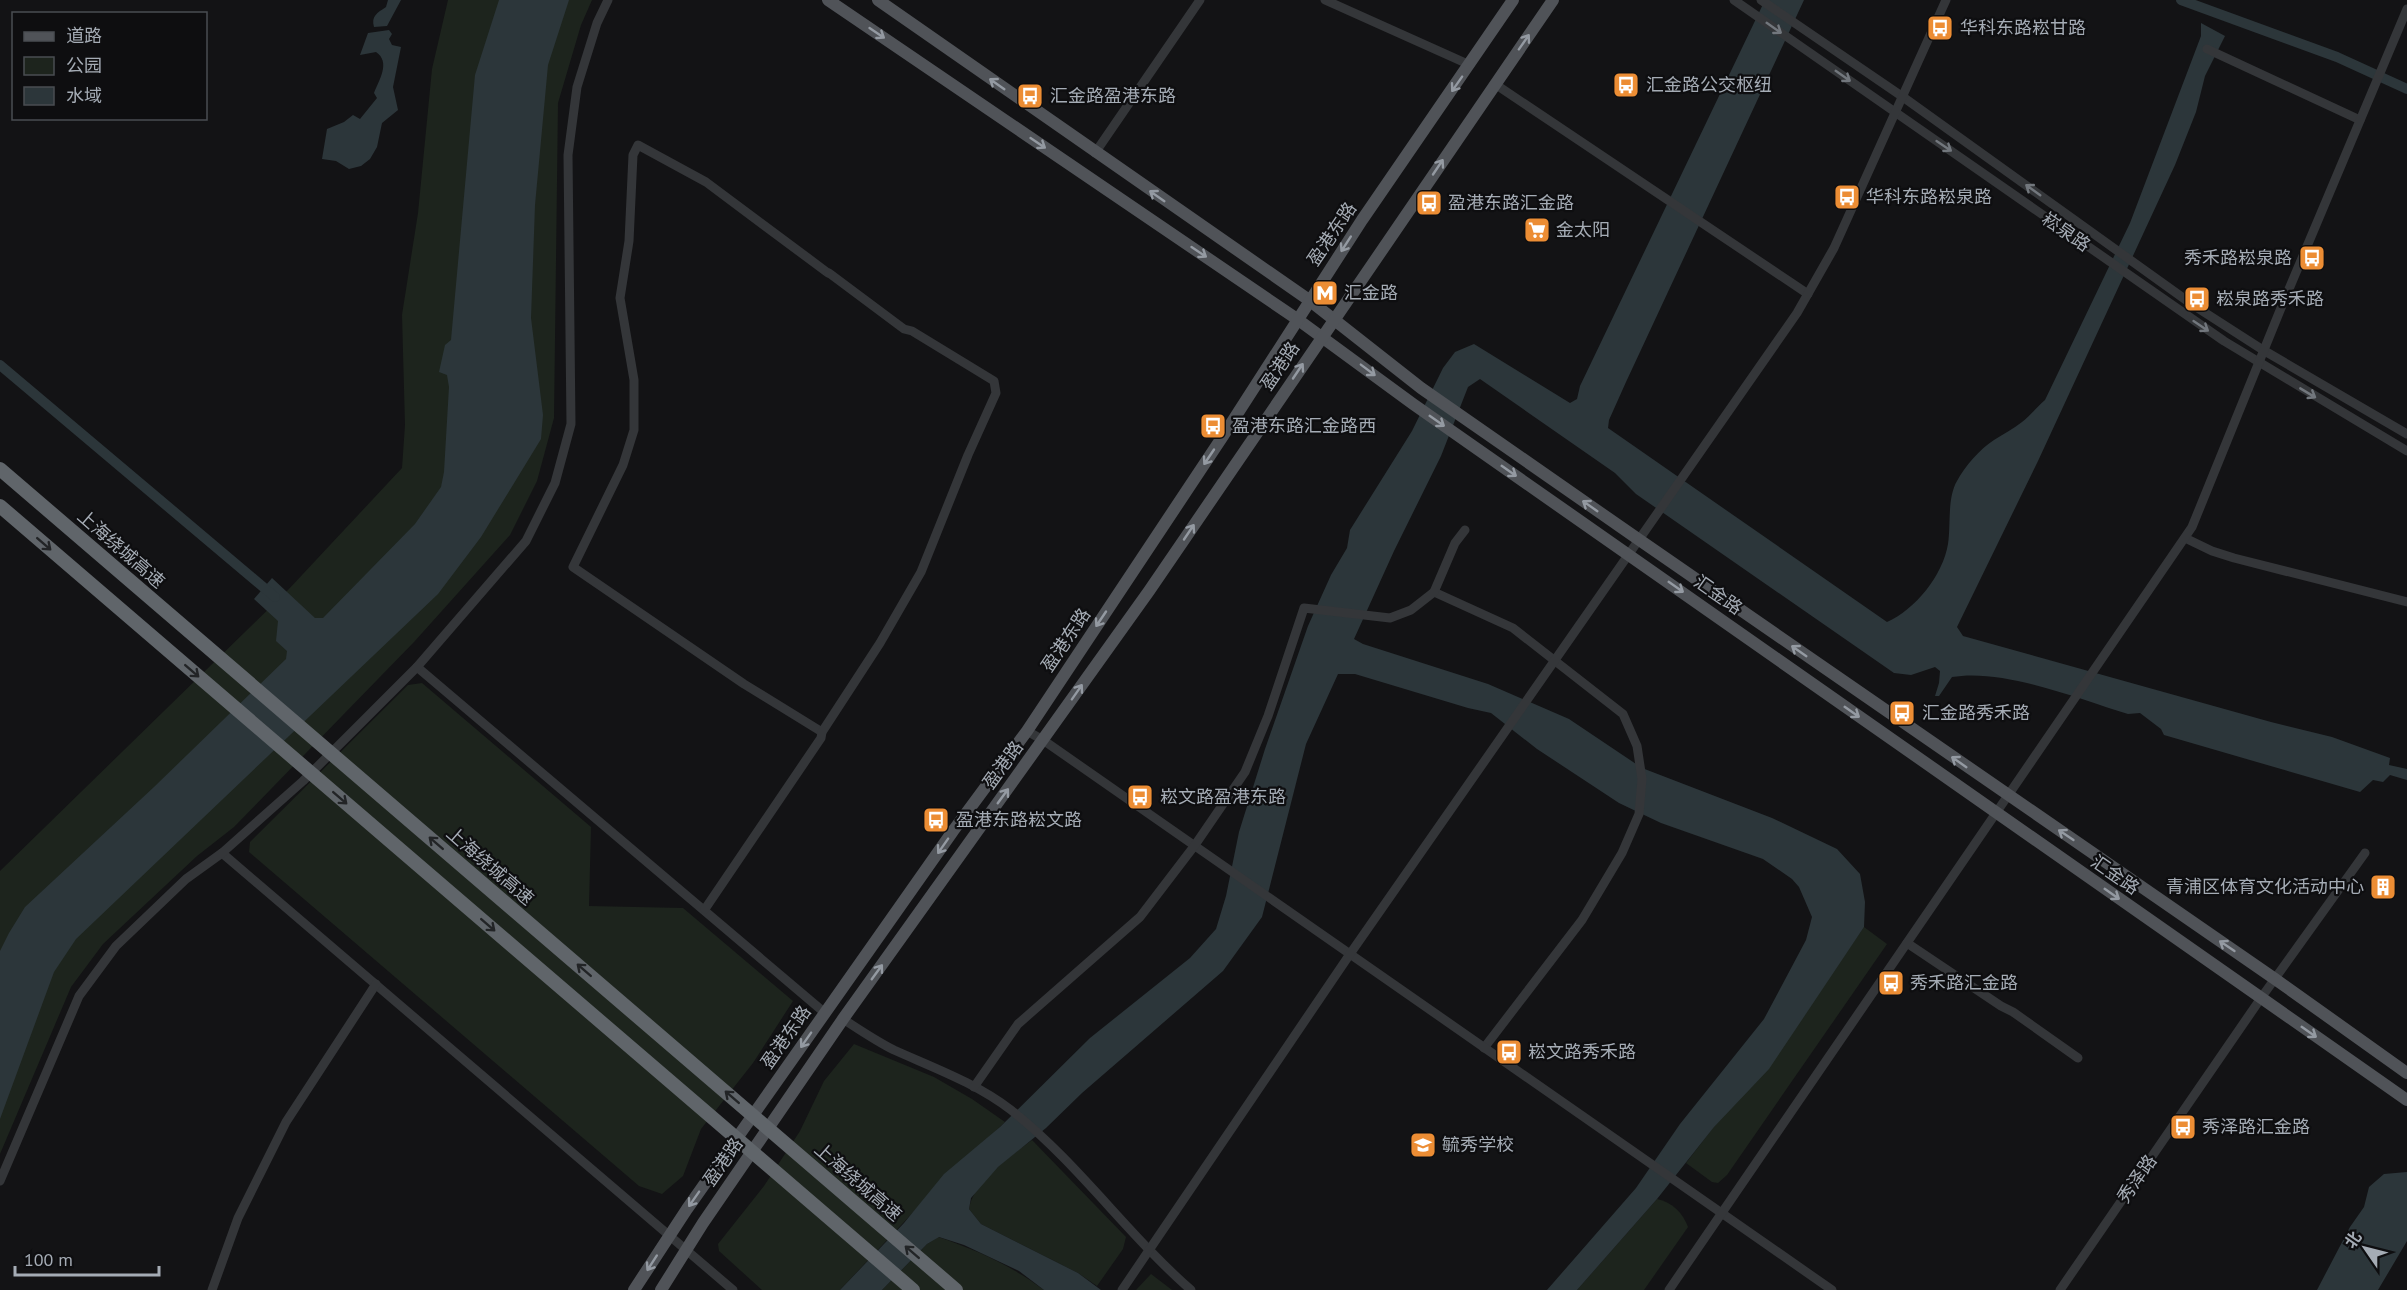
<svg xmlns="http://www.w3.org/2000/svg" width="2407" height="1290" viewBox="0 0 2407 1290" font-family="'PT Sans','Noto Sans SC',sans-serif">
	<rect width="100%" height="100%" fill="#131315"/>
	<!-- green -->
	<g fill="#1d241d">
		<polygon points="448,0 592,0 581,25 558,103 554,418 537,481 510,535 414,642 234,827 197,856 103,944 71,987 0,1154 0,871 288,590 402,468 405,425 402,315 418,213 432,69"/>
		<polygon points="422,683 591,827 589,906 683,908 793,1001 753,1063 701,1129 683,1176 662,1194 639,1186 249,852 250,842 408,685"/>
		<polygon points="1864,927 1887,944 1727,1175 1718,1183 1712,1182 1686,1163 1829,977"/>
		<polygon points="854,1044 934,1077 972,1099 1005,1122 920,1205 840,1290 762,1290 719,1251 718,1244 764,1186 800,1131 824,1081"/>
		<path d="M 1032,1140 L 1126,1237 L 1123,1249 L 1097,1286 L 1078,1273 L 981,1224 L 969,1209 C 973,1182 1011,1156 1032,1140 Z"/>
		<path d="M 1657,1199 C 1672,1202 1683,1213 1688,1227 L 1644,1290 L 1577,1290 Z"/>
		<path d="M 938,1237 C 977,1250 1012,1266 1044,1290 L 882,1290 L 927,1244 Z"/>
		<polygon points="1151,1274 1172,1290 1136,1290"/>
	</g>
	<!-- water -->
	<g fill="#2c363a">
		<path d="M 388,0 L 401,0 L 387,26 L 374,27 C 371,16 377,13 386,7 Z"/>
		<polygon points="499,0 569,0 548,65 535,205 531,318 543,415 541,439 481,537 438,594 76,939 54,972 0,1119 0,951 9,933 25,907 154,787 286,659 287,651 276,641 278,621 254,599 272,578 315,618 323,618 415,524 441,487 444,472 449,387 447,375 439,372 445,345 451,340 475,75"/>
		<path d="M 1765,0 L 1804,0 L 1626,382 L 1609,420 L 1608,428 L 1887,622 C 1915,610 1943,575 1948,544 C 1951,525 1947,498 1957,481 C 1965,466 1980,449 1994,440 C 2003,434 2013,429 2022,422 C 2030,416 2037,407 2045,400 L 2130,223 L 2201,36 L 2201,23 L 2225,36 L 2205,76 L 2196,112 L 2175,165 L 2038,461 L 1957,627 L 1963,636 L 2271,722 L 2332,737 L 2390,758 L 2389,765 L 2407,769 L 2407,780 L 2390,775 L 2383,782 L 2373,780 L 2360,792 L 2164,735 L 2161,729 L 2140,713 L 2128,714 C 2079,699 2003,668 1952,677 L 1939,696 L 1935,696 L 1939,683 L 1940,671 L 1935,667 L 1911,675 L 1894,673 L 1636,494 L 1615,473 L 1480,379 L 1468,387 L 1441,456 L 1394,551 L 1354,639 L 1363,644 L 1488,684 L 1569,719 L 1642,768 L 1772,818 L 1837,849 L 1860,874 L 1865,902 L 1864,927 L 1769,1069 L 1714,1127 L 1657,1199 L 1577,1290 L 1547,1290 L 1636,1188 L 1680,1124 L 1764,1019 L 1806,940 L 1812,917 L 1799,887 L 1792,879 L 1763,859 L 1661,823 L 1619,803 L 1537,749 L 1491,713 L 1468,708 L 1355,674 L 1338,674 L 1306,744 L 1262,917 L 1223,971 L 1082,1093 L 1046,1128 L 998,1167 L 971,1198 L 969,1209 L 981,1224 L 1078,1273 L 1101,1290 L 1044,1290 L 1019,1271 L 964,1245 L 939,1237 L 927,1244 L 882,1290 L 840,1290 L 904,1223 L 944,1174 L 1000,1127 L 1090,1038 L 1190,958 L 1216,929 L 1226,896 L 1239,832 L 1265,749 L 1308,626 L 1331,575 L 1347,548 L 1350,530 L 1412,431 L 1443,368 L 1455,352 L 1474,344 L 1570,403 L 1577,399 L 1580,386 Z"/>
		<path d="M 389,30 L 392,34 L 389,39 L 392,45 L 401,47 L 393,87 L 398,110 L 382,123 L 377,147 L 370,159 L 361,166 L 349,169 L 336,161 L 322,159 L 327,129 L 344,122 L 353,115 L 360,119 L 377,98 L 374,93 C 379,80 391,62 376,52 L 360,55 L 368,33 Z"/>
		<polygon points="2407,1172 2407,1241 2378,1290 2317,1290 2350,1227 2364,1207 2369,1187 2384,1174"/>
	</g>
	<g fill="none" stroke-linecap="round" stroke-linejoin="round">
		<!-- canal -->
		<g stroke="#2c363a" stroke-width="10">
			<polyline points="2181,0 2337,57 2407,89"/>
			<polyline points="0,365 275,597"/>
		</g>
		<!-- minor -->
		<g stroke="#343639" stroke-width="9">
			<polyline points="1325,0 1470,65"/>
			<polyline points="1734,0 2224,341 2407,451"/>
			<polyline points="1761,0 1903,97 2193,305 2263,350 2407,434"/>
			<polyline points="2207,49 2360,120"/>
			<polyline points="1495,84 1808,294"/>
			<polyline points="1095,153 1200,0"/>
			<polyline points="2185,538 2212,551 2234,558 2407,602"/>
			<polyline points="1434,592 1513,628 1623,714 1637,746 1642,779 1639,814 1622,853 1582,920 1484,1048"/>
			<polyline points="417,667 825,1013"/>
			<polyline points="1027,731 1043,740 1832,1290"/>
			<polyline points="822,732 744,684 573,567 623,465 634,430 634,380 620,298 629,241 633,155 638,145 706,182 828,273"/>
			<polyline points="222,853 733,1290"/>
			<polyline points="705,909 821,738 822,732 880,643 921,572 968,455 996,393 994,381 912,331 904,329 829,273"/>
			<polyline points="1907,943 2001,1006 2013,1012 2078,1058"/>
			<path d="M 843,1019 C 860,1030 876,1041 894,1050 C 934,1068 976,1083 1011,1110 C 1078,1163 1127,1234 1191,1290"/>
			<polyline points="974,1087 1018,1024 1140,917 1195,845 1245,772 1268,716 1304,608 1390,618 1411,610 1434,592 1455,543 1465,530"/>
			<polyline points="0,1181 79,996 116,946 186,879 222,853 303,781 417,667 526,541 555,483 571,424 568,155 577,87 597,23 608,0"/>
			<polyline points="212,1290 238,1218 286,1122 376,984"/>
			<polyline points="1122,1290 1350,954 1797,313 1834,248 1946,0"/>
			<polyline points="1669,1290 2192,527 2281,308 2407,9"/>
			<polyline points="2060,1290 2261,998 2365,853"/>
		</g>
		<!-- major -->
		<g stroke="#505358" stroke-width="12">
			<polyline points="828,0 1297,319 1413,404 2407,1100"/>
			<polyline points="878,0 1309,300 1421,388 1638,539 2275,979 2407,1073"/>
			<polyline points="634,1290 687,1209 953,831 1027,731 1223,436 1362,220 1513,0"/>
			<polyline points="661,1290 703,1223 843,1019 1149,591 1553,0"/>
		</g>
		<!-- highway-bridge -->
		<g stroke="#60656a" stroke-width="14">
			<polyline points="0,469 956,1290"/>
			<polyline points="0,506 913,1290"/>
		</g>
	</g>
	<!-- one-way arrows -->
	<defs><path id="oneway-shaft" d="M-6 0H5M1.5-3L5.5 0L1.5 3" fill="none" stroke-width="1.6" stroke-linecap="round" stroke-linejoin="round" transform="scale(1.5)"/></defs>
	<g stroke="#72777d">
		<use href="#oneway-shaft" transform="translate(1774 28) rotate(35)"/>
		<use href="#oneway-shaft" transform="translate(1843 76) rotate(35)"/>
		<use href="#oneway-shaft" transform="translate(1944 146) rotate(34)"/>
		<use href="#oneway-shaft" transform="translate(2033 190) rotate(-144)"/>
		<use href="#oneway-shaft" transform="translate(2201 326) rotate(34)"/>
		<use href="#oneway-shaft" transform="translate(2308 393) rotate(31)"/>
	</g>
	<g stroke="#949aa2">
		<use href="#oneway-shaft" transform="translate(877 33) rotate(34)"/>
		<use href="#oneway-shaft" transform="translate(1524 42) rotate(-55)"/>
		<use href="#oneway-shaft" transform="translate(997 84) rotate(-145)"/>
		<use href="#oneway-shaft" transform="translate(1457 84) rotate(125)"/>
		<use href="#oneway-shaft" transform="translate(1038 143) rotate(34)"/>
		<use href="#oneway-shaft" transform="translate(1438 167) rotate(-56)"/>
		<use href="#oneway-shaft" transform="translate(1157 196) rotate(-145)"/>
		<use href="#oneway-shaft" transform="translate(1346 244) rotate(123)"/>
		<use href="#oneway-shaft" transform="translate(1199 252) rotate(34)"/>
		<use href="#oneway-shaft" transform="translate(1368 370) rotate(37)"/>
		<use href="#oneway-shaft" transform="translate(1298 371) rotate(-56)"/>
		<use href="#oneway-shaft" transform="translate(1437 421) rotate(35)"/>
		<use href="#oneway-shaft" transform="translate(1209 457) rotate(124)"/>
		<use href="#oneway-shaft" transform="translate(1509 471) rotate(35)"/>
		<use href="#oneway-shaft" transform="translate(1590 506) rotate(-145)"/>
		<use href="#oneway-shaft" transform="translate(1189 532) rotate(-56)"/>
		<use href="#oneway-shaft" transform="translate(1676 587) rotate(35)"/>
		<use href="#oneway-shaft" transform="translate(1101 619) rotate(124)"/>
		<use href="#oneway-shaft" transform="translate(1799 651) rotate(-145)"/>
		<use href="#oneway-shaft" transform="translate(1077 692) rotate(-55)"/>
		<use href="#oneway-shaft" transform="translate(1852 712) rotate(35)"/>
		<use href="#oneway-shaft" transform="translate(1959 762) rotate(-145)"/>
		<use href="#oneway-shaft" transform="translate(1003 796) rotate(-54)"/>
		<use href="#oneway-shaft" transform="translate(2066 835) rotate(-146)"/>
		<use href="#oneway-shaft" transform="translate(943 846) rotate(125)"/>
		<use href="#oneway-shaft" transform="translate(2112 894) rotate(35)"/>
		<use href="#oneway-shaft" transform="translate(2227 946) rotate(-146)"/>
		<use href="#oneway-shaft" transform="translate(877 972) rotate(-54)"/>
		<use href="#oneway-shaft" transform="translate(2309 1032) rotate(35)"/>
		<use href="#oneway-shaft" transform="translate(806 1040) rotate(125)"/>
		<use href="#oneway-shaft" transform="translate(694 1199) rotate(125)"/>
		<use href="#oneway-shaft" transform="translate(652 1263) rotate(123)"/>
	</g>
	<g stroke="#222426">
		<use href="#oneway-shaft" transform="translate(44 544) rotate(41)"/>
		<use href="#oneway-shaft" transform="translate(192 671) rotate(41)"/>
		<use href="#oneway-shaft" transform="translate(340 798) rotate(41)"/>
		<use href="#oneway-shaft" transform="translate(436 843) rotate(-139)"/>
		<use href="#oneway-shaft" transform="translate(488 925) rotate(41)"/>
		<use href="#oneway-shaft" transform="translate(584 970) rotate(-139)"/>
		<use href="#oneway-shaft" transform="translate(732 1097) rotate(-139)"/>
		<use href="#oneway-shaft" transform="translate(912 1252) rotate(-139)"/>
	</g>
	<!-- icons -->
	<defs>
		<symbol id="bus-square" viewBox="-11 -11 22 22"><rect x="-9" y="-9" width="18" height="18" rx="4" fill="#ec8d34" stroke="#0e0e10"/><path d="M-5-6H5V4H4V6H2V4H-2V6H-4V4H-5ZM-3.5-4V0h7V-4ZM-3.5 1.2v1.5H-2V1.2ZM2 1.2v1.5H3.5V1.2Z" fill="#fff"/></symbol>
		<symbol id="supermarket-square" viewBox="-11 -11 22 22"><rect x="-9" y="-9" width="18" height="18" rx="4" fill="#ec8d34" stroke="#0e0e10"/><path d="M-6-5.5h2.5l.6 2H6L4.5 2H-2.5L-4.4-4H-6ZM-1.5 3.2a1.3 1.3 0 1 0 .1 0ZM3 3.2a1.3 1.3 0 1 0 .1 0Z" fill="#fff"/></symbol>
		<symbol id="metro-square" viewBox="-11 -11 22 22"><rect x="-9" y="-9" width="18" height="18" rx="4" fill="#ec8d34" stroke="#0e0e10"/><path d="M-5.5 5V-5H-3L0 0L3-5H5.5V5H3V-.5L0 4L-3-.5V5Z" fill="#fff"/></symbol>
		<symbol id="building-square" viewBox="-11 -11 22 22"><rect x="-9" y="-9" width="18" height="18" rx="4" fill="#ec8d34" stroke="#0e0e10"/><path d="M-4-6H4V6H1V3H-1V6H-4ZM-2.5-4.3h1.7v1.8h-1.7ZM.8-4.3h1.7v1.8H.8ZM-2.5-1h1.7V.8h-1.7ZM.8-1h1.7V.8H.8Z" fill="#fff"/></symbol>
		<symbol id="school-square" viewBox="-11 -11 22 22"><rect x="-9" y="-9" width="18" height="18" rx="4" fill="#ec8d34" stroke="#0e0e10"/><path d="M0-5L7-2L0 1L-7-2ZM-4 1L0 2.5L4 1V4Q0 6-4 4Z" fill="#fff"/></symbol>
	</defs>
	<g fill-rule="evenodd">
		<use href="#bus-square" x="1925" y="13" width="30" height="30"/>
		<use href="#bus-square" x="1611" y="70" width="30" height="30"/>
		<use href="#bus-square" x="1015" y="81" width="30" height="30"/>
		<use href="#bus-square" x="1832" y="182" width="30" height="30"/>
		<use href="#bus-square" x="1414" y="188" width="30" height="30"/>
		<use href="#supermarket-square" x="1522" y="215" width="30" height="30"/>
		<use href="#bus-square" x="2297" y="243" width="30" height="30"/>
		<use href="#metro-square" x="1310" y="278" width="30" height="30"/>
		<use href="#bus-square" x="2182" y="284" width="30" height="30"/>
		<use href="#bus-square" x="1198" y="411" width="30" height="30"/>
		<use href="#bus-square" x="1887" y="698" width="30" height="30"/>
		<use href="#bus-square" x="1125" y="782" width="30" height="30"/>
		<use href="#bus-square" x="921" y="805" width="30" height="30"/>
		<use href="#building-square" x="2368" y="872" width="30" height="30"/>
		<use href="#bus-square" x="1876" y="968" width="30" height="30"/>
		<use href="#bus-square" x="1494" y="1037" width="30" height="30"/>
		<use href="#bus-square" x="2168" y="1112" width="30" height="30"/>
		<use href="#school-square" x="1408" y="1130" width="30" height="30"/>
	</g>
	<g text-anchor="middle" stroke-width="4.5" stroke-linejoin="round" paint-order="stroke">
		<!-- poi labels -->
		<g font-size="18" fill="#a5acb5" stroke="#0e0e10" text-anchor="start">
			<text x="1960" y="34">华科东路崧甘路</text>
			<text x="1646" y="91">汇金路公交枢纽</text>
			<text x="1050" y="102">汇金路盈港东路</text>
			<text x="1866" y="203">华科东路崧泉路</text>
			<text x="1448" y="209">盈港东路汇金路</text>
			<text x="1556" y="236">金太阳</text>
			<text x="2292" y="264" text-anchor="end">秀禾路崧泉路</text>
			<text x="1344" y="299">汇金路</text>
			<text x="2216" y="305">崧泉路秀禾路</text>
			<text x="1232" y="432">盈港东路汇金路西</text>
			<text x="1922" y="719">汇金路秀禾路</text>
			<text x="1160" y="803">崧文路盈港东路</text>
			<text x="956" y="826">盈港东路崧文路</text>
			<text x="2364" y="893" text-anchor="end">青浦区体育文化活动中心</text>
			<text x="1910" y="989">秀禾路汇金路</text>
			<text x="1528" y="1058">崧文路秀禾路</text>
			<text x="2202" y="1133">秀泽路汇金路</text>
			<text x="1442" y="1151">毓秀学校</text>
		</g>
		<!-- street labels -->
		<g font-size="18" fill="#a5acb5" stroke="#0e0e10">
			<text transform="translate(2066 232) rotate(35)" y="6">崧泉路</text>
			<text transform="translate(1332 234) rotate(-56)" y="6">盈港东路</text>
			<text transform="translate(1280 366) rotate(-56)" y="6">盈港路</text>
			<text transform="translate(121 549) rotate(41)" y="6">上海绕城高速</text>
			<text transform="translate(1718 595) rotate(35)" y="6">汇金路</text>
			<text transform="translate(1066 640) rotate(-56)" y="6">盈港东路</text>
			<text transform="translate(1003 765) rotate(-54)" y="6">盈港路</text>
			<text transform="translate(490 866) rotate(41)" y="6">上海绕城高速</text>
			<text transform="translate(2115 875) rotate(35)" y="6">汇金路</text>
			<text transform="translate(786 1037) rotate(-55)" y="6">盈港东路</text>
			<text transform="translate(723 1162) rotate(-55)" y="6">盈港路</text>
			<text transform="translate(2137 1179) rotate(-55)" y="6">秀泽路</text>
			<text transform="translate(858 1182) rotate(41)" y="6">上海绕城高速</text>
		</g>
	</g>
	<!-- legend -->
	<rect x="12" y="12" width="195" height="108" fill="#0e0e10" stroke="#4a4d52" stroke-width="1.5"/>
	<rect x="24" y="32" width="30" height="9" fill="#505358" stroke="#4a4d52" stroke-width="1.5"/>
	<text x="66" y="42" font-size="18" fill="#a5acb5">道路</text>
	<rect x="24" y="57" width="30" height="18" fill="#1d241d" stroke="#4a4d52" stroke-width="1.5"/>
	<text x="66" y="72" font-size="18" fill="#a5acb5">公园</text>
	<rect x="24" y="87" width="30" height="18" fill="#2c363a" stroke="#4a4d52" stroke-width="1.5"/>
	<text x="66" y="102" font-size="18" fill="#a5acb5">水域</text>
	<!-- north arrow -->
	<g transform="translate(2365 1248) rotate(305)" stroke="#0e0e10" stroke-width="4.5" paint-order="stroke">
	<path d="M0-4.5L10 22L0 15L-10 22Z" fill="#a5acb5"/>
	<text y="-9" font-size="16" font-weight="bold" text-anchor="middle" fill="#a5acb5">北</text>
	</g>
	<!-- scale -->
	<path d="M15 1266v9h144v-9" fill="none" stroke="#a5acb5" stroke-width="3"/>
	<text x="24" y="1266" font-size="18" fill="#a5acb5" stroke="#0e0e10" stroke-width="4.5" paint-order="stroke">100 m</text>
</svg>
